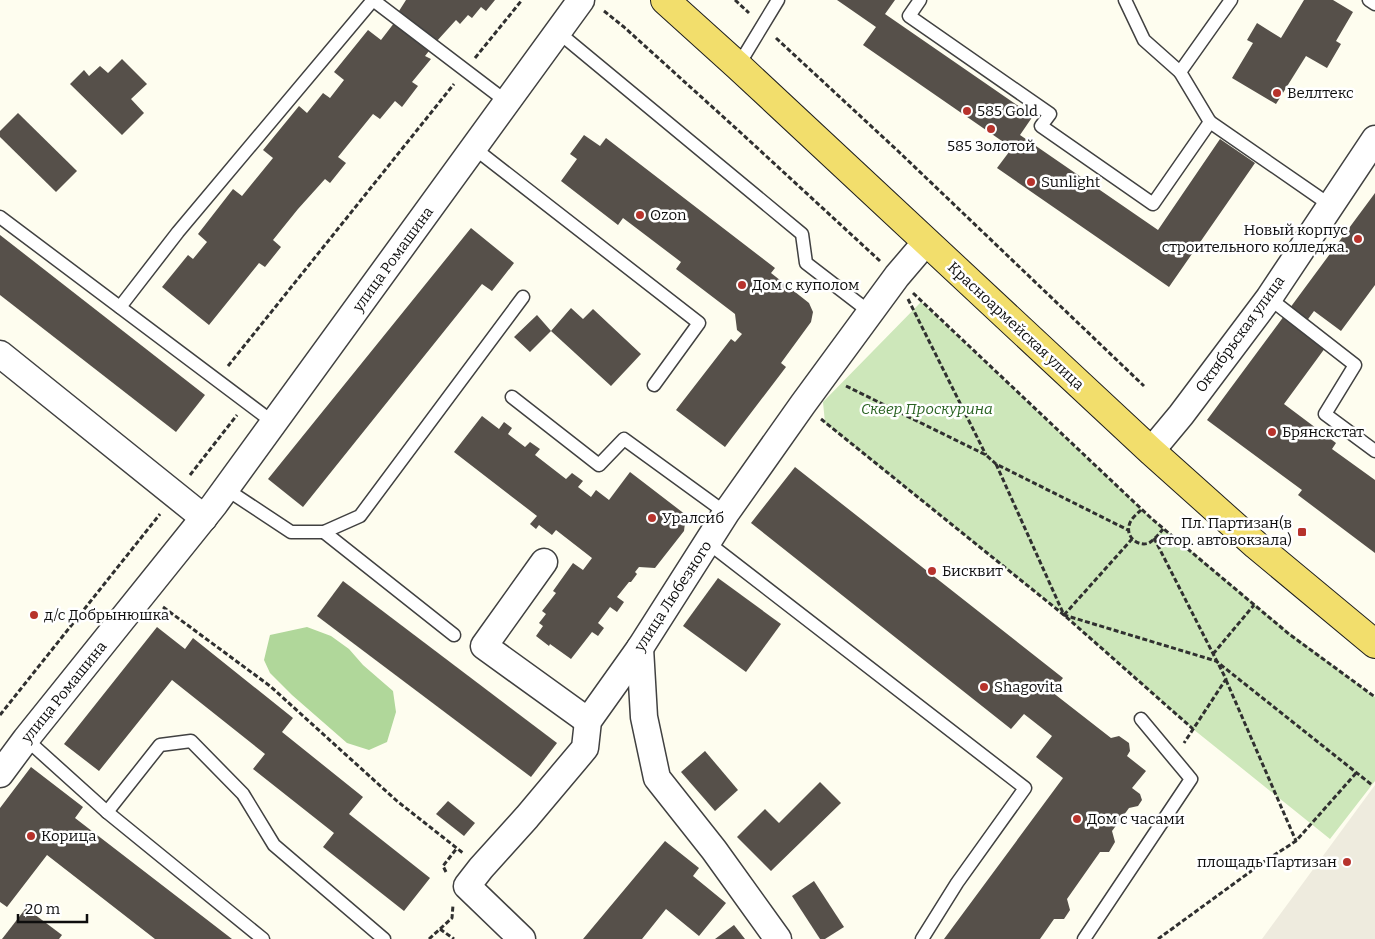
<svg xmlns="http://www.w3.org/2000/svg" width="1375" height="939" viewBox="0 0 1375 939" font-family="Bitter,serif">
	<rect width="100%" height="100%" fill="#fefdef"/>
	<!-- green -->
	<polygon fill="#cde7ba" points="921,302 1152,519 1290,633 1375,697 1375,781 1330,839 1193,729 1064,615 825,423 823,402"/>
	<!-- forest -->
	<polygon fill="#b0d79a" points="307,627 331,636 349,649 363,665 393,691 396,712 387,742 369,750 347,743 292,695 270,673 264,660 270,635"/>
	<!-- plaza -->
	<polygon fill="#eeebde" points="1375,785 1375,939 1262,939"/>
	<!-- building -->
	<g fill="#56504a">
		<polygon points="406,0 495,0 486,11 481,7 472,18 468,15 460,24 456,20 436,42 425,56 431,59 412,82 418,86 402,107 395,101 380,119 373,114 338,157 346,163 330,183 325,179 298,209 273,240 281,247 265,267 259,263 209,325 162,287 188,255 193,259 207,242 198,234 233,189 242,196 273,158 263,150 299,106 307,113 323,93 330,98 344,80 334,72 368,30 381,40 401,14 399,11"/>
		<polygon points="837,0 895,0 885,14 1033,116 1020,135 1158,230 1220,139 1255,163 1169,287 997,168 1012,148 863,45 876,27"/>
		<polygon points="1304,0 1333,0 1353,12 1336,41 1341,44 1327,68 1306,56 1276,104 1232,78 1253,43 1247,40 1257,23 1281,38"/>
		<polygon points="122,59 147,84 131,99 144,113 122,135 70,84 84,70 89,76 100,66 108,73"/>
		<polygon points="18,113 77,171 56,192 0,137 0,131"/>
		<polygon points="584,135 600,146 606,138 775,268 771,273 809,303 813,312 811,322 781,363 786,367 725,447 676,410 731,339 735,342 742,334 737,330 735,314 676,269 681,262 623,218 618,225 561,181 577,159 570,154"/>
		<polygon points="1375,193 1375,285 1341,331 1314,311 1303,326 1328,344 1284,404 1336,443 1332,449 1375,480 1375,553 1298,495 1302,490 1207,420"/>
		<polygon points="471,228 514,263 492,291 482,284 303,507 268,479"/>
		<polygon points="0,235 205,395 176,432 0,295"/>
		<polygon points="571,308 583,319 593,309 641,354 611,386 551,331 530,352 514,337 537,315 551,331"/>
		<polygon points="482,416 499,429 504,422 512,428 508,434 525,447 530,442 540,449 535,455 566,479 572,473 583,481 578,487 591,497 596,490 609,500 630,472 686,515 684,531 655,568 639,567 635,572 637,574 631,582 629,582 617,597 624,602 617,612 610,607 598,623 604,628 598,636 592,632 571,659 550,644 549,646 536,636 543,626 539,623 546,614 542,611 556,593 553,591 573,563 583,570 592,558 556,530 552,535 539,525 536,529 530,524 537,516 454,452"/>
		<polygon points="795,467 1063,678 1052,692 1111,738 1119,736 1129,743 1130,751 1127,756 1146,771 1132,788 1140,794 1142,800 1138,806 1129,808 1112,831 1115,842 1109,852 1100,852 1067,899 1070,910 1064,919 1054,919 1040,939 944,939 1063,778 1036,757 1052,736 1024,714 1011,729 751,523"/>
		<polygon points="718,578 781,624 746,672 683,626"/>
		<polygon points="343,581 557,743 531,777 317,616"/>
		<polygon points="157,627 185,649 193,638 293,718 282,732 363,797 349,814 430,878 404,911 323,847 334,833 253,769 265,754 172,680 99,771 64,744"/>
		<polygon points="705,751 738,790 715,811 681,772"/>
		<polygon points="31,767 83,807 75,818 232,939 155,939 47,855 7,907 0,902 0,808"/>
		<polygon points="820,782 841,803 771,871 737,837 765,809 779,823"/>
		<polygon points="448,801 475,823 464,836 436,814"/>
		<polygon points="665,841 699,868 693,876 726,903 699,936 666,909 642,939 583,939"/>
		<polygon points="814,881 844,927 825,939 820,939 792,896"/>
		<polygon points="26,908 62,935 59,939 2,939"/>
		<polygon points="734,925 745,939 715,939"/>
	</g>
	<g fill="none" stroke-linecap="round" stroke-linejoin="round">
		<defs>
			<g id="lane">
				<polyline points="373,0 507,102"/>
				<polyline points="920,0 909,16 1050,114 1041,126 1153,204 1210,122 1330,205"/>
				<polyline points="1125,0 1144,40 1180,72"/>
				<polyline points="1369,0 1375,4"/>
				<polyline points="558,32 802,234 806,263 871,313"/>
				<polyline points="738,66 778,0"/>
				<polyline points="1210,122 1180,72 1231,0"/>
				<polyline points="474,148 699,323 654,385"/>
				<polyline points="0,217 274,423"/>
				<polyline points="1269,298 1355,365 1325,414 1375,451"/>
				<polyline points="120,307 178,232 373,0"/>
				<polyline points="512,397 599,465 624,439 726,513"/>
				<polyline points="226,489 291,532 324,532 360,516 523,297"/>
				<polyline points="324,532 454,635"/>
				<polyline points="707,542 1025,788 957,883 922,939"/>
				<polyline points="26,739 107,812 263,939"/>
				<polyline points="107,812 160,745 191,741 243,794 274,845 384,939"/>
				<polyline points="1084,939 1191,779 1141,719"/>
			</g>
			<g id="street">
				<polyline points="0,354 204,518"/>
				<polyline points="1151,451 1181,415 1269,298 1375,139"/>
				<polyline points="544,562 484,646 588,721"/>
				<polyline points="640,648 644,717 657,778 714,850 778,939"/>
				<polyline points="0,774 26,739 214,505 581,0"/>
				<polyline points="522,939 467,886 481,868 527,817 585,748 588,721 640,648 726,513 803,404 897,276 926,242"/>
			</g>
			<polyline id="primary" points="665,0 738,66 1151,451 1256,545 1375,644"/>
		</defs>
		<!-- lane casing -->
		<use href="#lane" stroke="#414141" stroke-width="15"/>
		<!-- street casing -->
		<use href="#street" stroke="#414141" stroke-width="29"/>
		<!-- primary casing -->
		<use href="#primary" stroke="#1f1f1f" stroke-width="30"/>
		<!-- path -->
		<g stroke="#303030" stroke-width="3" stroke-dasharray="5 2.5" stroke-linecap="butt">
			<polyline points="735,0 749,13"/>
			<polyline points="604,11 624,27 740,132 880,261"/>
			<polyline points="776,38 898,151 1144,386"/>
			<polyline points="475,58 522,0"/>
			<polyline points="913,293 1152,519 1289,634 1375,697"/>
			<polyline points="908,299 986,455"/>
			<polyline points="228,366 454,84"/>
			<polyline points="846,386 986,455 996,464 1128,530"/>
			<polyline points="821,419 1064,615 1193,729"/>
			<polyline points="996,464 1064,615 1216,661 1372,785"/>
			<polyline points="190,475 237,415"/>
			<path d="M 1141,510 C 1137,514 1130,519 1129,526 C 1126,537 1138,547 1149,543 C 1154,540 1159,534 1163,529"/>
			<polyline points="1154,538 1226,679 1184,743"/>
			<polyline points="163,607 270,686 397,801 463,853"/>
			<polyline points="1064,615 1132,539"/>
			<polyline points="1213,654 1254,605"/>
			<polyline points="1226,680 1296,841"/>
			<polyline points="0,715 160,514"/>
			<polyline points="446,872 443,866 457,848"/>
			<polyline points="440,929 454,939"/>
			<polyline points="429,939 452,918 453,905"/>
			<polyline points="1158,939 1265,861 1296,841 1357,772"/>
		</g>
		<!-- lane -->
		<use href="#lane" stroke="#fff" stroke-width="12"/>
		<!-- street -->
		<use href="#street" stroke="#fff" stroke-width="26"/>
		<!-- primary -->
		<use href="#primary" stroke="#f2de6c" stroke-width="28"/>
	</g>
	<!-- markers -->
	<g fill="#b7332c" stroke="#fff" stroke-width="2">
		<circle cx="1277" cy="93" r="5"/>
		<circle cx="967" cy="111" r="5"/>
		<circle cx="991" cy="129" r="5"/>
		<circle cx="1031" cy="182" r="5"/>
		<circle cx="640" cy="215" r="5"/>
		<circle cx="1358" cy="239" r="5"/>
		<circle cx="742" cy="285" r="5"/>
		<circle cx="1272" cy="432" r="5"/>
		<circle cx="652" cy="518" r="5"/>
		<rect x="1297" y="527" width="10" height="10" rx="2.5"/>
		<circle cx="932" cy="571" r="5"/>
		<circle cx="34" cy="615" r="5"/>
		<circle cx="984" cy="687" r="5"/>
		<circle cx="1077" cy="819" r="5"/>
		<circle cx="31" cy="836" r="5"/>
		<circle cx="1347" cy="862" r="5"/>
	</g>
	<g text-anchor="middle" stroke-width="5" stroke-linejoin="round" paint-order="stroke">
		<!-- poi labels -->
		<g font-size="15" fill="#0e0e0e" stroke="#fff" text-anchor="start">
			<text x="1287" y="98">Веллтекс</text>
			<text x="977" y="116">585 Gold</text>
			<text x="991" y="151" text-anchor="middle">585 Золотой</text>
			<text x="1041" y="187">Sunlight</text>
			<text x="650" y="220">Ozon</text>
			<text x="1348" y="235" text-anchor="end">Новый корпус<tspan x="1348" dy="17">строительного колледжа.</tspan></text>
			<text x="752" y="290">Дом с куполом</text>
			<text x="1282" y="437">Брянскстат</text>
			<text x="662" y="523">Уралсиб</text>
			<text x="1292" y="528" text-anchor="end">Пл. Партизан(в<tspan x="1292" dy="17">стор. автовокзала)</tspan></text>
			<text x="942" y="576">Бисквит</text>
			<text x="44" y="620">д/с Добрынюшка</text>
			<text x="994" y="692">Shagovita</text>
			<text x="1087" y="824">Дом с часами</text>
			<text x="41" y="841">Корица</text>
			<text x="1337" y="867" text-anchor="end">площадь Партизан</text>
		</g>
		<!-- street labels -->
		<g font-size="15" fill="#0e0e0e" stroke="#fff">
			<text transform="translate(393 259) rotate(-54)" y="5">улица Ромашина</text>
			<text transform="translate(1016 326) rotate(43)" y="5">Красноармейская улица</text>
			<text transform="translate(1240 334) rotate(-54)" y="5">Октябрьская улица</text>
			<text transform="translate(673 596) rotate(-57)" y="5">улица Любезного</text>
			<text transform="translate(64 692) rotate(-51)" y="5">улица Ромашина</text>
		</g>
		<!-- park labels -->
		<g font-size="15" font-style="italic" fill="#286221" stroke="#fff">
			<text x="927" y="414">Сквер Проскурина</text>
		</g>
	</g>
	<!-- scale -->
	<path d="M18 914v8h69v-8" fill="none" stroke="#0e0e0e" stroke-width="2.5"/>
	<text x="25" y="914" font-size="15" fill="#0e0e0e" stroke="#ffffff" stroke-width="4" paint-order="stroke">20 m</text>
</svg>
